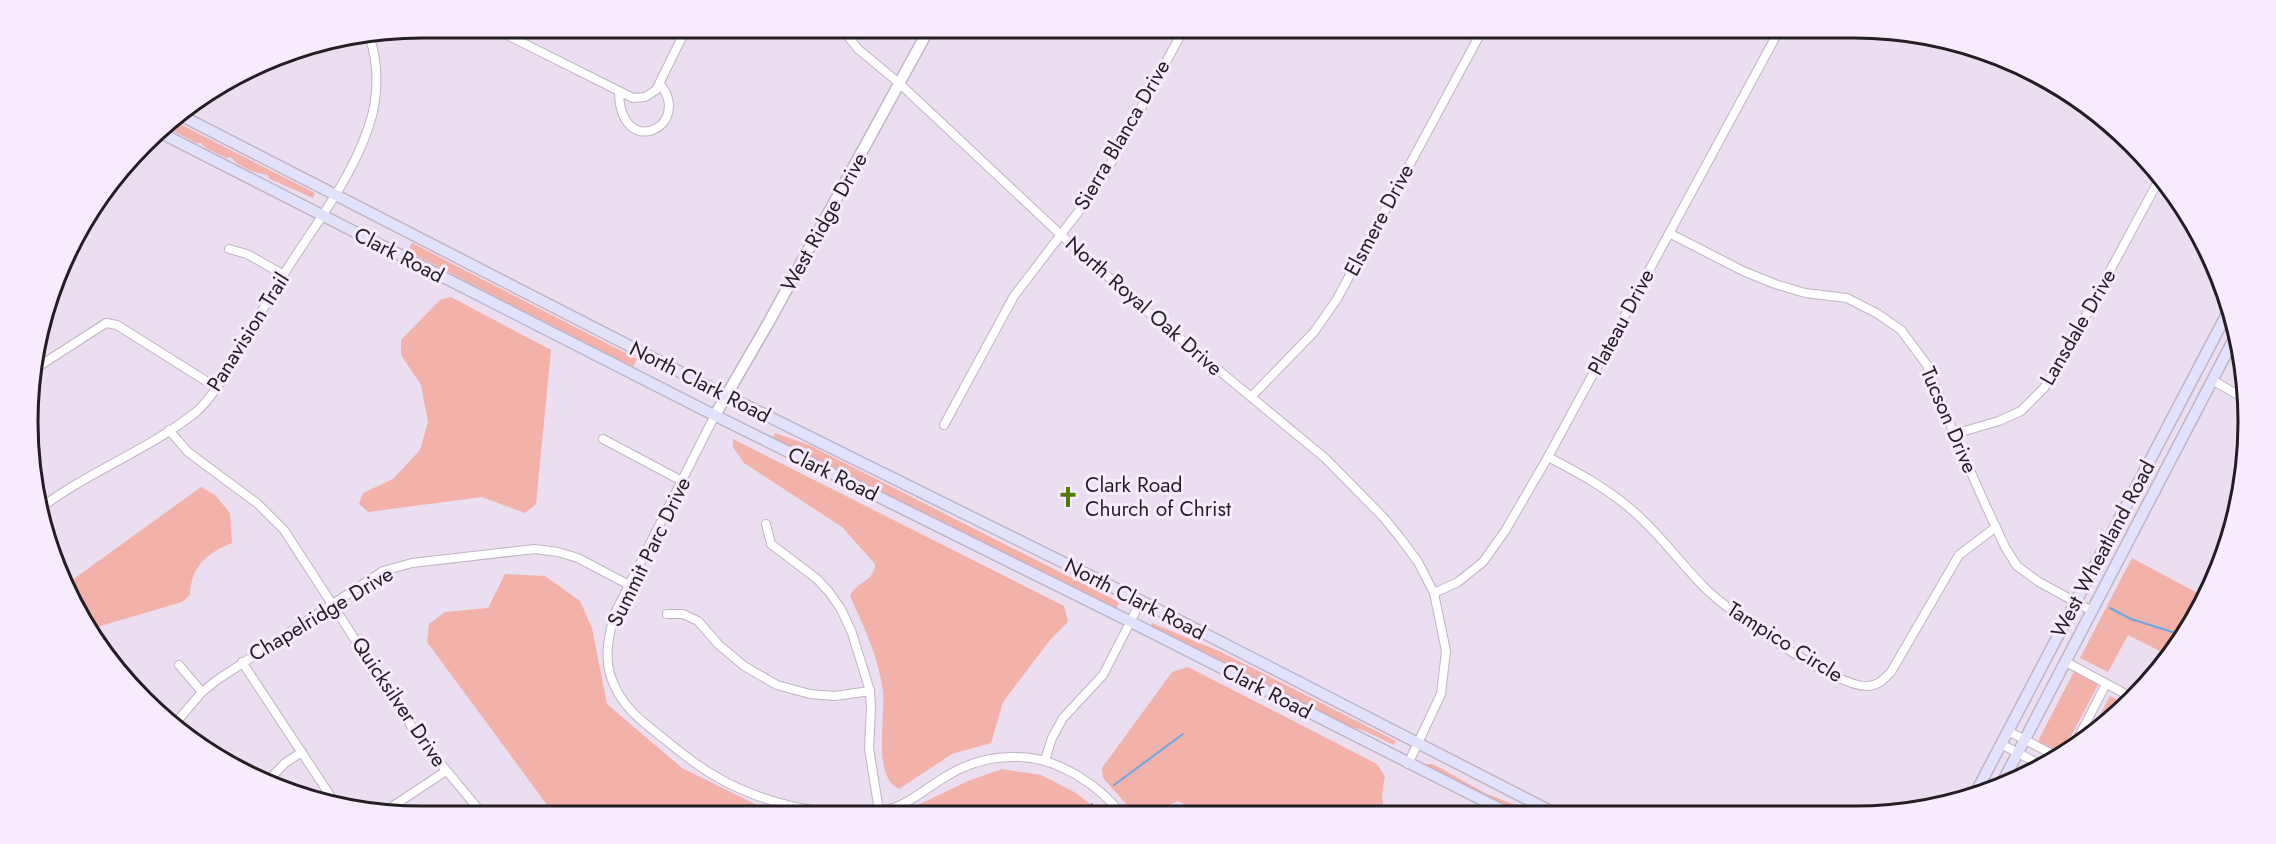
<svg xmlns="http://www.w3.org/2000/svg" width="2276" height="844" viewBox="0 0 2276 844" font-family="Jost,sans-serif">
	<rect width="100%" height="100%" fill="#ebdef0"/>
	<!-- green -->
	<g fill="#f2b1a9">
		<path d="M 170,119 L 313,192 L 315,194 L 313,198 L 270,179 L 267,175 C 258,173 250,172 242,166 C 235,163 236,161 230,157 L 226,158 L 206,148 L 201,143 L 196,143 L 171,130 L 166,125 L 162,125 Z"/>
		<polygon points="412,243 637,359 633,367 623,362 408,251"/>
		<polygon points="451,297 551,350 536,504 525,513 482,497 368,512 359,504 363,493 393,479 420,450 428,422 421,385 401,355 401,340 440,300"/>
		<polygon points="775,433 809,445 1113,599 1119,603 1116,609 773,438"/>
		<path d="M 733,439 L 1064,606 L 1068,622 L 1050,640 L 1003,702 L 991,743 L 952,754 L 899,789 C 895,786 891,784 889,780 C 876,757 885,718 883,692 C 879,658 864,627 850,596 C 856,582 875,581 875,564 L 842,527 L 744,463 L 733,447 Z"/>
		<path d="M 201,487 L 215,495 L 230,513 L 232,543 C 207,553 191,566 190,595 L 182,602 L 87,630 L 64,586 Z"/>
		<polygon points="2132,558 2203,596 2183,641 2170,656 2128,635 2108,672 2080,658"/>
		<polygon points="505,574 545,576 580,601 592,628 607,704 682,768 771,812 798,816 556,817 427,642 429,624 445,612 488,608"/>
		<polygon points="1152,623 1221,652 1396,741 1394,745 1365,731 1342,724 1150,627"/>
		<path d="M 1188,667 L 1377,764 L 1385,776 C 1382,789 1380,803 1387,815 L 1190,815 L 1186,805 L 1178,801 L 1147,815 L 1135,814 L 1103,778 L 1102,768 L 1172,672 Z"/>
		<polygon points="2075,670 2099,683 2062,753 2038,741"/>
		<polygon points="2110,696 2127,705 2115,719 2104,726 2096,722"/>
		<polygon points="2026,763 2039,770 2028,776 2017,780"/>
		<polygon points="1427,764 1433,764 1485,793 1537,814 1515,814 1430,768"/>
		<polygon points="1002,769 1041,775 1076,793 1104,815 895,816 968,781"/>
	</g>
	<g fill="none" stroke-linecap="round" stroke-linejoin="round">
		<!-- stream -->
		<g stroke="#67a8e4" stroke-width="2">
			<polyline points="2110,608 2131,619 2185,636"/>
			<polyline points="1114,785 1183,734"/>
			<polyline points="1077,815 1092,804"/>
		</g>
		<defs>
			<g id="minor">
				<polyline points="491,27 633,98 645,97 656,90 687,27"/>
				<polyline points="844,27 846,34 858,49 899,83 1061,235 1147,311 1325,458 1384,518 1401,539 1418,562 1434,593 1446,651 1441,694 1408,764"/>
				<path d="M 619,92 C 620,161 694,127 660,84"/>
				<polyline points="1669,233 1743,271 1775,284 1805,293 1847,298 1878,314 1901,330 1927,365 1954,434 1985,504 2005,547 2017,566 2039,582 2092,611"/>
				<polyline points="229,249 247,254 284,275"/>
				<polyline points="30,372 106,323 117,325 217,388"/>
				<polyline points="2212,380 2247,400"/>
				<polyline points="1251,397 1314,332 1337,299 1484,27"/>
				<path d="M 715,415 L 614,615 C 609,635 604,657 611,677 C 620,705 641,721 663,738 C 680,752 696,765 715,776 C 761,803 823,818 877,812 C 905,808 922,791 945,777 C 967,763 992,756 1018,757 C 1056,757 1100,785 1122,815"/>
				<polyline points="944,425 1014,296 1079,211 1105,174 1185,27"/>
				<polyline points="169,430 188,452 258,504 284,530 417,735 485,817"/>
				<polyline points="1954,434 1999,421 2021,411 2044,388 2064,356 2161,176"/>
				<polyline points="603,439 682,481"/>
				<path d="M 1548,457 C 1577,472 1607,488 1633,511 C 1660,534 1680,563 1705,588 C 1729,612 1836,688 1868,686 C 1879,685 1884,679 1891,672 L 1959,555 L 1996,527"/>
				<path d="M 38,510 C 87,472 147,451 196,412 C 213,397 224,376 235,357 C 250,332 264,307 279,282 C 312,227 357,175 373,112 C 378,87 378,60 369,36"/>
				<polyline points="766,524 771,544 817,579 829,592 841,609 852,633 870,691 871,709 869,748 879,811"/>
				<polyline points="2224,539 2228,541"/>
				<polyline points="1434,593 1458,582 1483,562 1505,531 1548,457 1781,27"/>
				<polyline points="667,614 683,614 698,621 719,645 744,666 777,685 810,694 835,696 870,691"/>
				<polyline points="242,662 337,806"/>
				<polyline points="2066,662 2133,698"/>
				<polyline points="179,665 202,692"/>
				<polyline points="173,726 202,692 217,680 383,571 412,563 535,549 558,552 578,558 629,585"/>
				<polyline points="2008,731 2058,757"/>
				<polyline points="2001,744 2043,766"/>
				<polyline points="2074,746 2106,684"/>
				<polyline points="1045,760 1052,738 1063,718 1103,675 1141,601"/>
				<polyline points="266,783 285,763 302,752"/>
				<polyline points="384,812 446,771"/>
			</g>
			<polyline id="tertiary" points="715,415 770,320 930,27"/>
			<g id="secondary">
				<polyline points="178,114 725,395 1141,601 1556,814"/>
				<polyline points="157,131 704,410 1131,622 1510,814"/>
				<polyline points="2001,785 2237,333"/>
				<polyline points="1976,792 2231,306"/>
			</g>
		</defs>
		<!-- minor casing -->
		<use href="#minor" stroke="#c0b3c4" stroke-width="10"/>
		<!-- tertiary casing -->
		<use href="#tertiary" stroke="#c0b3c4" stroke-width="13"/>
		<!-- secondary casing -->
		<use href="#secondary" stroke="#c0b3c4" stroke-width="13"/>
		<!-- minor -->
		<use href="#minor" stroke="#fff" stroke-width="8"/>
		<!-- tertiary -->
		<use href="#tertiary" stroke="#fff" stroke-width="10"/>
		<!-- secondary -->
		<use href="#secondary" stroke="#e2e2fc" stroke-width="10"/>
	</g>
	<!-- icons -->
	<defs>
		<symbol id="church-bare" viewBox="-9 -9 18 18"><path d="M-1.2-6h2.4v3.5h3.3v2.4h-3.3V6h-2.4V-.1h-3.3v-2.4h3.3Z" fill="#4d7d07" stroke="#f8ebfd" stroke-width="2.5" paint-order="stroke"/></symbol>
	</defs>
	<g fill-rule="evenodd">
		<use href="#church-bare" x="1053" y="482" width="30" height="30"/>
	</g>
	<g text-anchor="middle" stroke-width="6" stroke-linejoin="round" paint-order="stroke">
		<!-- street labels -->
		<g font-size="21" fill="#221e24" stroke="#f8ebfd">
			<text transform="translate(1122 135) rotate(-60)" y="7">Sierra Blanca Drive</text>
			<text transform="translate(1379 220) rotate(-62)" y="7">Elsmere Drive</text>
			<text transform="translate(824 222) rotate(-61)" y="7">West Ridge Drive</text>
			<text transform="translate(399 255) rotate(27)" y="7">Clark Road</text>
			<text transform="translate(1144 306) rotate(41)" y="7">North Royal Oak Drive</text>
			<text transform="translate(1621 322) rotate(-62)" y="7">Plateau Drive</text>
			<text transform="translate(2078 327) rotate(-60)" y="7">Lansdale Drive</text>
			<text transform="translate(248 332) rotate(-58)" y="7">Panavision Trail</text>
			<text transform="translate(700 382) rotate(27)" y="7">North Clark Road</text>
			<text transform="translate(1949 420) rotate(67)" y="7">Tucson Drive</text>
			<text transform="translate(833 474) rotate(26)" y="7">Clark Road</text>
			<text transform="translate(2103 549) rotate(-62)" y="7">West Wheatland Road</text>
			<text transform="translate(649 552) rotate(-64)" y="7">Summit Parc Drive</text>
			<text transform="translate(1135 599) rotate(27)" y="7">North Clark Road</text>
			<text transform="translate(321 614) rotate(-31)" y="7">Chapelridge Drive</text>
			<text transform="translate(1785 642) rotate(32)" y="7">Tampico Circle</text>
			<text transform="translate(1267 691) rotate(27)" y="7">Clark Road</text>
			<text transform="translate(399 702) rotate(56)" y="7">Quicksilver Drive</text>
		</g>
		<!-- poi labels -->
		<g font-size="21" fill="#221e24" stroke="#f8ebfd" text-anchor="start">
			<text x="1085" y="492">Clark Road<tspan x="1085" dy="24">Church of Christ</tspan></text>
		</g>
	</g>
	<!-- crop -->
	<path d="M0 0H2276V844H0ZM422 38H1854A384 384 0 0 1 2238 422V422A384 384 0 0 1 1854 806H422A384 384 0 0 1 38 422V422A384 384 0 0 1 422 38Z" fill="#f8ebfd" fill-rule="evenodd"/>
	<path fill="none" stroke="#221e24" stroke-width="3" d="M422 38H1854A384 384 0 0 1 2238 422V422A384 384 0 0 1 1854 806H422A384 384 0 0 1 38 422V422A384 384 0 0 1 422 38Z"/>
</svg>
